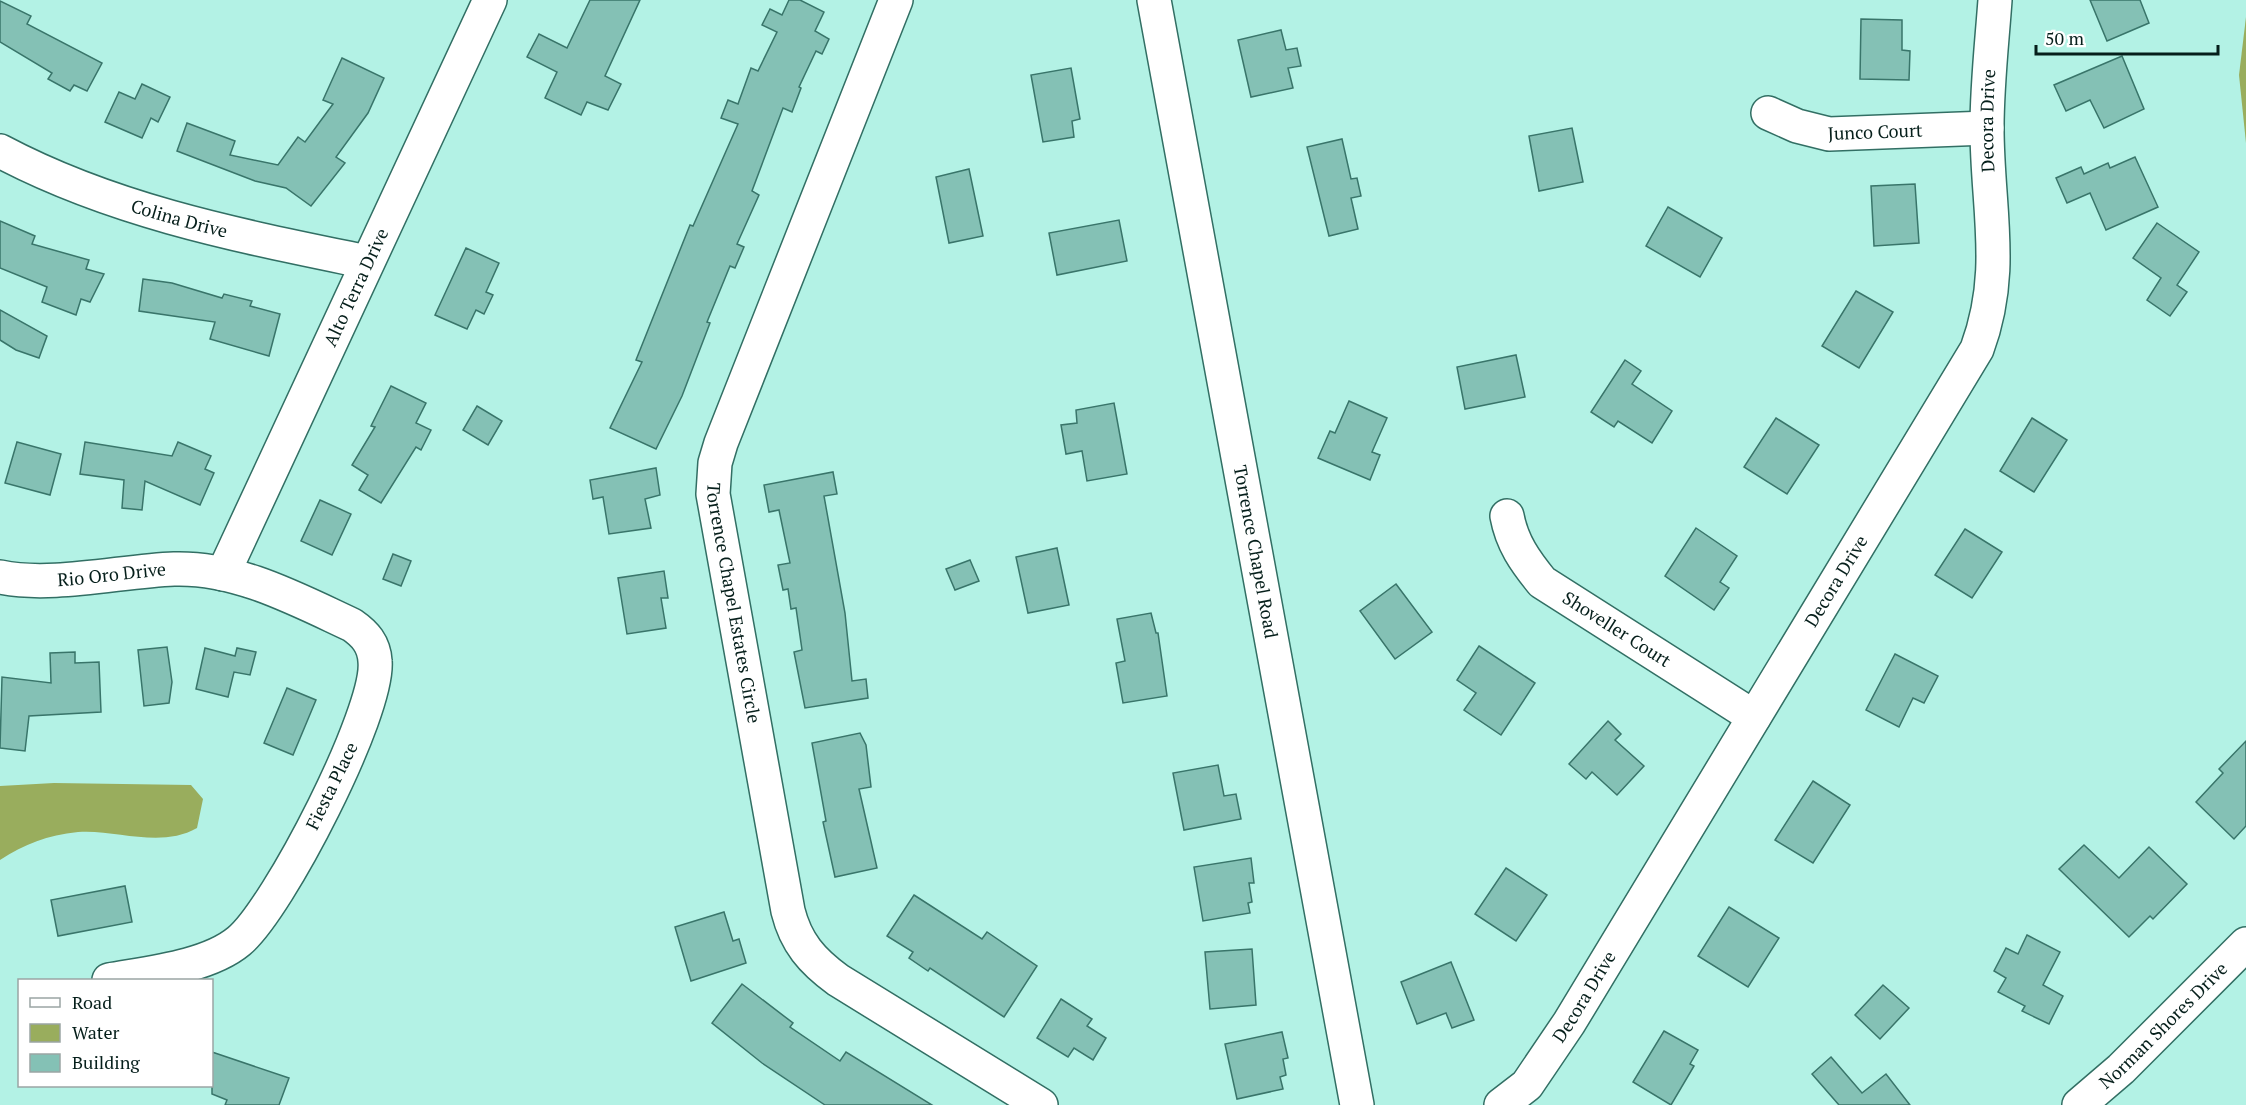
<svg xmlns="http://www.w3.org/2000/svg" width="2246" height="1105" viewBox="0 0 2246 1105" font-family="'PT Serif',serif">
	<rect width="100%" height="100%" fill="#b3f2e5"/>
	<!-- water -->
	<g fill="#99ad5d">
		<polygon points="2246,17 2246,143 2239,75"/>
		<path d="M 54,783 L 191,785 L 203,799 L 197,828 C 160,849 116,829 78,832 C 47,835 25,844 0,860 L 0,786 Z"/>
	</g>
	<!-- building -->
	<g fill="#84c1b5" stroke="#39756a" stroke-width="1.5">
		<polygon points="590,0 640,0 605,76 621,84 608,110 587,102 581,115 545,98 557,72 527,57 539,34 567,48"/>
		<polygon points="789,0 800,0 824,12 815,31 829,39 822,54 816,51 799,87 801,88 792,112 783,108 752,191 759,195 737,244 744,247 735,268 730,266 707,322 710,323 682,396 656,449 610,428 642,362 636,360 690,225 693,226 738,124 721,118 728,100 738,104 751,68 758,71 777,32 762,25 770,9 782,15"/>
		<polygon points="2090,0 2140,0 2149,23 2107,41"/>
		<polygon points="0,1 31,16 27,24 102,63 87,91 74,85 70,91 48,79 52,73 0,42"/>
		<polygon points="1861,19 1902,20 1902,50 1910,51 1909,80 1860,79"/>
		<polygon points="1281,30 1286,50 1297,48 1301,66 1288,68 1293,88 1251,97 1238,40"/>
		<polygon points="2122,56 2144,109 2104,128 2090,100 2066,111 2054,85"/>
		<polygon points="342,58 384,78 368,113 336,157 345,163 311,206 286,188 255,181 177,151 187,123 235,141 230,155 278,165 298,137 305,142 333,104 323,100"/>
		<polygon points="1071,68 1080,119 1072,121 1074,137 1043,142 1031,75"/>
		<polygon points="142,84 170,97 158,122 151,118 142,138 105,122 119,92 135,99"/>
		<polygon points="1572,128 1583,182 1539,191 1529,136"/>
		<polygon points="1342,139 1351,179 1357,178 1361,196 1351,198 1358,229 1329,236 1307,147"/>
		<polygon points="2135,157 2158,207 2106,230 2090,193 2067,203 2056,178 2081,167 2084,174 2108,163 2110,168"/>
		<polygon points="969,169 983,236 949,243 936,177"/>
		<polygon points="1915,184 1919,243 1874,246 1871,186"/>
		<polygon points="1668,207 1722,238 1700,277 1646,246"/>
		<polygon points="1119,220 1127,261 1057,275 1049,233"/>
		<polygon points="0,221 35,236 32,244 89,260 86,269 104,274 90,302 81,299 76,315 42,302 47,287 0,268"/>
		<polygon points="2157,223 2199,252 2177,285 2187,292 2170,316 2147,300 2161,278 2133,258"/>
		<polygon points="466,248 499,263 486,292 493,295 484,314 476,310 467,329 435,315"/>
		<polygon points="143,279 172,283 222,298 224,294 252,301 250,306 280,314 269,356 210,339 215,322 139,311"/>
		<polygon points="1856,291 1893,312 1859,368 1822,346"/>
		<polygon points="0,310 47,336 39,358 16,350 0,340"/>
		<polygon points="1516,355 1525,397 1465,409 1457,367"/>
		<polygon points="1625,360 1641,371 1632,384 1672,411 1652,443 1618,421 1614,427 1591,412"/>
		<polygon points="391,386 426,403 416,423 431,430 421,450 416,447 381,503 359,490 368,475 352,465 375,427 371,426"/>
		<polygon points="1349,401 1387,418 1372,452 1380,455 1370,480 1318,458 1330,431 1335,433"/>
		<polygon points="1114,403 1127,474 1087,481 1082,451 1066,454 1061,425 1077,423 1076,410"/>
		<polygon points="477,406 502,421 488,445 463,430"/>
		<polygon points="1776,418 1819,445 1787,494 1744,467"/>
		<polygon points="2032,418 2067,440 2034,492 2000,471"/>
		<polygon points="17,442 61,454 50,495 5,483"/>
		<polygon points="85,442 172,456 178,442 211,456 205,469 214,473 200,505 145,481 142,510 122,508 124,480 80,474"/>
		<polygon points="656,468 660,495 645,499 651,528 609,534 603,497 593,499 590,480"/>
		<polygon points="833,472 837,494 824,496 845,613 852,681 866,679 868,698 805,708 794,652 802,650 796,608 791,609 788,589 783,590 778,565 790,563 779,510 769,512 764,485"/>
		<polygon points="320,500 351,514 332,555 301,541"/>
		<polygon points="1696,528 1737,556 1720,582 1729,588 1714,610 1665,576"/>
		<polygon points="1965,529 2002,552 1972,598 1935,575"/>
		<polygon points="1057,548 1069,605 1028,613 1016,557"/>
		<polygon points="393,554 411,561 401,586 383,579"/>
		<polygon points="970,560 979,581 955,590 946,569"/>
		<polygon points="664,571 668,598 661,598 666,628 627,634 618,578"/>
		<polygon points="1396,584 1432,632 1395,659 1360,611"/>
		<polygon points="1151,613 1156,633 1158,633 1167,696 1123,703 1116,663 1125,661 1117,619"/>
		<polygon points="1479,646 1535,683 1501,735 1464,710 1476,693 1457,680"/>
		<polygon points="167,647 172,682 169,703 144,706 138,650"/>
		<polygon points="205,648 235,656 237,648 256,652 250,675 234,672 228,697 196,689"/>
		<polygon points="75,652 75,663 99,662 101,712 29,716 25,751 0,748 2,677 51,683 50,653"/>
		<polygon points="1895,654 1938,676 1924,703 1913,698 1899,727 1866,710"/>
		<polygon points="287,688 316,700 293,755 264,743"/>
		<polygon points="1608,721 1621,734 1615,740 1644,766 1617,795 1592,772 1586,779 1569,764"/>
		<polygon points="860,733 866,745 871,787 859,789 877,868 835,877 823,822 826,821 812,743"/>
		<polygon points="2246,741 2246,826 2234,839 2196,802 2223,773 2219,769"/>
		<polygon points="1218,765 1224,796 1236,794 1241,819 1184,830 1173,773"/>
		<polygon points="1813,781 1850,805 1813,863 1775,840"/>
		<polygon points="2084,845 2119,878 2149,847 2187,884 2153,919 2150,916 2129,937 2059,869"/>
		<polygon points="1251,858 1254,883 1249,883 1252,902 1248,903 1250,913 1203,921 1194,867"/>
		<polygon points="1506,868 1547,895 1516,941 1475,914"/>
		<polygon points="125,886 132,922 58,936 51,900"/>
		<polygon points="914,895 982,939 987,932 1037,966 1004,1017 930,968 928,971 909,958 913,952 887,936"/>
		<polygon points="1729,907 1779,938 1748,987 1698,956"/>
		<polygon points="724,912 733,941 739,939 746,963 691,981 675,927"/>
		<polygon points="2027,935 2060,952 2043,985 2063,996 2049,1024 2022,1011 2025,1006 1998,992 2006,978 1994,971 2006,948 2018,954"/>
		<polygon points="1252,949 1256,1005 1210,1009 1205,952"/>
		<polygon points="1451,962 1474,1020 1452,1028 1446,1013 1417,1024 1401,982"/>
		<polygon points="742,984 793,1023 790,1027 840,1061 846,1052 932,1105 825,1105 762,1063 712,1023"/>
		<polygon points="1883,985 1909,1008 1880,1039 1855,1015"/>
		<polygon points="1061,999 1092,1019 1087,1026 1106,1038 1093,1060 1074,1048 1068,1057 1037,1038"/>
		<polygon points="1664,1031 1698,1050 1690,1064 1694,1066 1671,1105 1633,1082"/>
		<polygon points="1282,1032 1288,1058 1283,1059 1286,1075 1280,1077 1283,1089 1237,1099 1225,1044"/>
		<polygon points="212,1052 289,1078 279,1105 225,1105 227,1100 212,1094"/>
		<polygon points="1831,1057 1862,1093 1886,1074 1910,1105 1839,1105 1812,1074"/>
	</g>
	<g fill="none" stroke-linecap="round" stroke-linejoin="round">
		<defs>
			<g id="minor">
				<path id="s1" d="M 896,0 L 721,443 L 715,463 L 713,494 L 788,911 C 796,943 812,961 838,980 L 1041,1105"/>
				<path id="s2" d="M 1154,0 L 1357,1105"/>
				<path id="s3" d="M 1768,113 L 1797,126 L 1829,134 L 1987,128"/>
				<path id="s4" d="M 0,151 C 115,212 241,236 367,262"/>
				<path id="s5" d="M 1507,516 C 1512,543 1525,561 1542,582 L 1754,717"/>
				<path id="s6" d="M 223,574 L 490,0"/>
				<path id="s7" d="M 0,577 C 51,588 121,571 174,569 C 237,567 296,599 352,625 C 365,634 374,644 375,661 C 380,711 278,909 239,941 C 208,967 148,973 109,980"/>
				<path id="s8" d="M 1501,1105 L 1527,1085 L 1569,1023 L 1977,349 C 2006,271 1987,208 1987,128 C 1987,85 1992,42 1995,0"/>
				<path id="s9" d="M 2079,1105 L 2121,1069 L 2246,944"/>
			</g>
		</defs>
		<!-- minor casing -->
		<use href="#minor" stroke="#326f64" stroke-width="36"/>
		<!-- minor -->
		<use href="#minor" stroke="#fff" stroke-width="33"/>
	</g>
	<g text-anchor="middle" stroke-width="6" stroke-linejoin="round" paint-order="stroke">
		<!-- street labels -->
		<g font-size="18" fill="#061f1b" stroke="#fff">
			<text dy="6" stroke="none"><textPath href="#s8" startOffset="1126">Decora Drive</textPath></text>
			<text dy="6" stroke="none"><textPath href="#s3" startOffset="111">Junco Court</textPath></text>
			<text dy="6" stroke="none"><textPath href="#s4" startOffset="192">Colina Drive</textPath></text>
			<text dy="6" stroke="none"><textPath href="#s6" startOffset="316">Alto Terra Drive</textPath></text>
			<text dy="6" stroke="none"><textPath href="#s2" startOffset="561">Torrence Chapel Road</textPath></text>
			<text dy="6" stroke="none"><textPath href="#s7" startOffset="112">Rio Oro Drive</textPath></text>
			<text dy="6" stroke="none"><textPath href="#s8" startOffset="624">Decora Drive</textPath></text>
			<text dy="6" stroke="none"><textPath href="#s1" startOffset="639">Torrence Chapel Estates Circle</textPath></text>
			<text dy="6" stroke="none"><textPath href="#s5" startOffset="164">Shoveller Court</textPath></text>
			<text transform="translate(332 786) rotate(-64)" y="6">Fiesta Place</text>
			<text dy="6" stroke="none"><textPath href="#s8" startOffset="138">Decora Drive</textPath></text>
			<text dy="6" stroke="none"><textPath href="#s9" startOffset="116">Norman Shores Drive</textPath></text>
		</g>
	</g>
	<!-- legend -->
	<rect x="18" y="979" width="195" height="108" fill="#ffffff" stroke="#9ba5a4" stroke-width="1.5"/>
	<rect x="30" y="998" width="30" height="9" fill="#ffffff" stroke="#9ba5a4" stroke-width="1.5"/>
	<text x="72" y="1009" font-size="18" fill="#061f1b">Road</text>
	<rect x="30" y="1024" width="30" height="18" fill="#99ad5d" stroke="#9ba5a4" stroke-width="1.5"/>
	<text x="72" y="1039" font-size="18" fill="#061f1b">Water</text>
	<rect x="30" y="1054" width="30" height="18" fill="#84c1b5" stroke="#9ba5a4" stroke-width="1.5"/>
	<text x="72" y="1069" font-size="18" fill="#061f1b">Building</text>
	<!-- scale -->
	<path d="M2036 45v9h182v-9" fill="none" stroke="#061f1b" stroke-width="3"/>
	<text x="2045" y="45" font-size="18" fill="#061f1b" stroke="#ffffff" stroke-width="4.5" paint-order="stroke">50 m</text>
</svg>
